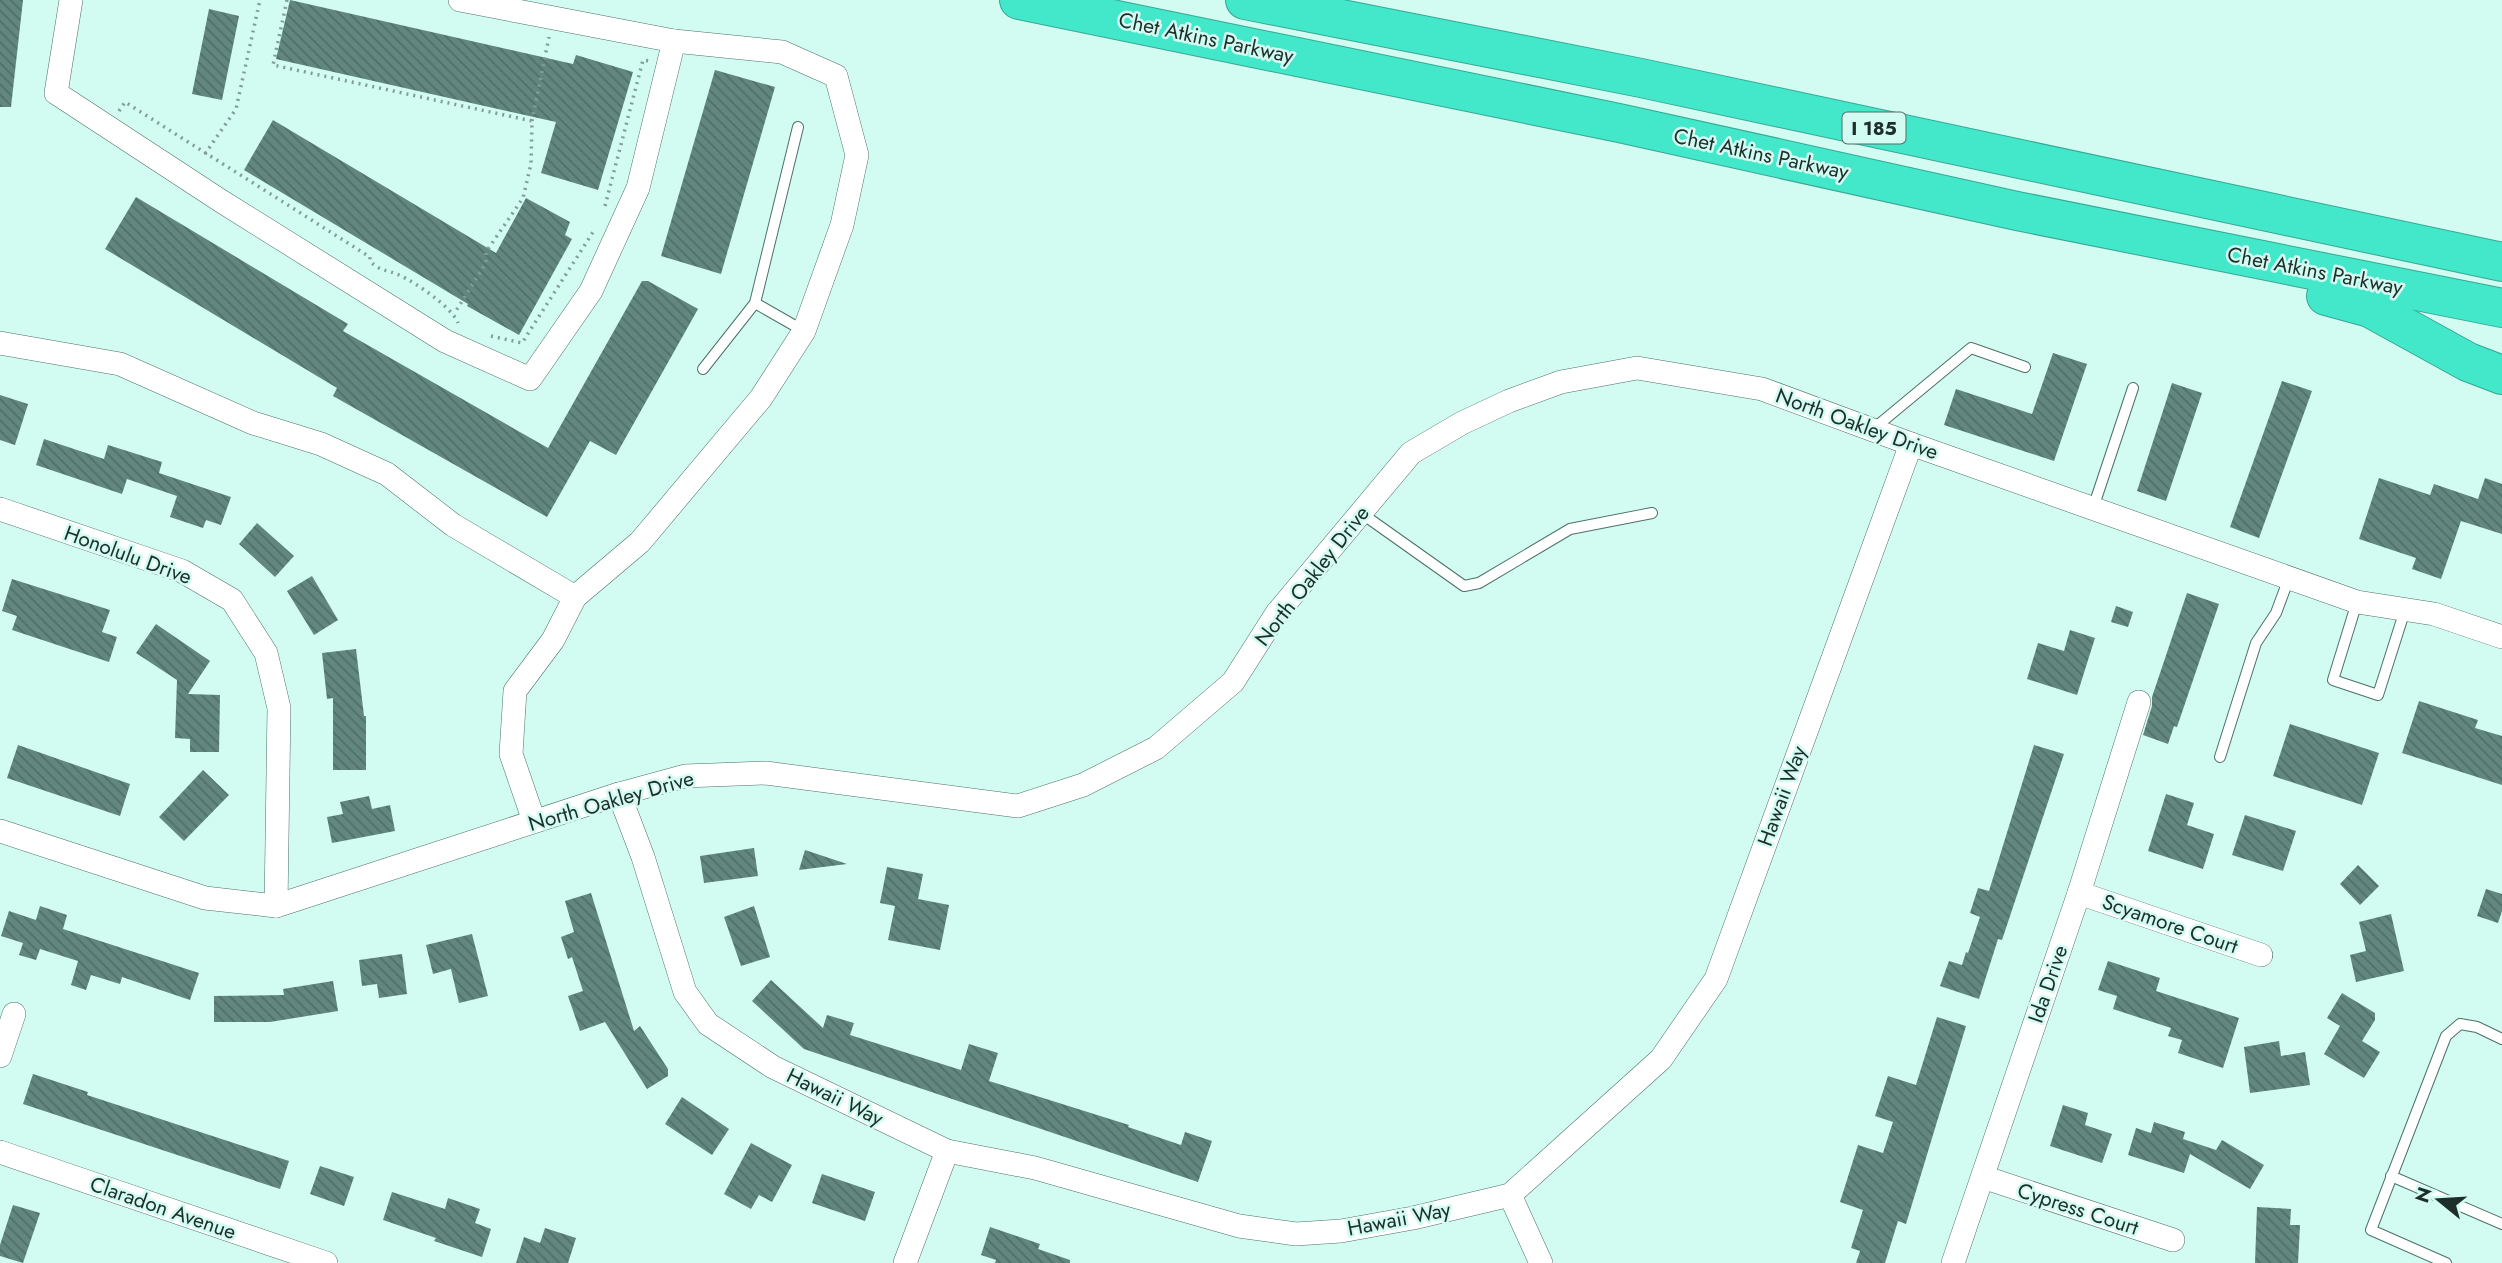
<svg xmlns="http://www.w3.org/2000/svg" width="2502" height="1263" viewBox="0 0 2502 1263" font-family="Jost,sans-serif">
	<defs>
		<pattern id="building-back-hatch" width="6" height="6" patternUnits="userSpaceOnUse" patternTransform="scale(1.75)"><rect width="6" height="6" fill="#62877e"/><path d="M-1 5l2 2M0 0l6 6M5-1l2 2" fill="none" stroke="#506f67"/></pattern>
	</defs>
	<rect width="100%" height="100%" fill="#d2fbf1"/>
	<!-- building -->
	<g fill="url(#building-back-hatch)">
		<polygon points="0,0 23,0 11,107 0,107"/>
		<polygon points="290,0 573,64 576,55 633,72 598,190 541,173 556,122 276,59"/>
		<polygon points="209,9 239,16 222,100 192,94"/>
		<polygon points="715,70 775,87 721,274 661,256"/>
		<polygon points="273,120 496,253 526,198 570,222 565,235 572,239 519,335 467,306 468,304 244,170"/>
		<polygon points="136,197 348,324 343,331 548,448 642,281 648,281 698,309 616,455 590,441 547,517 333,396 337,388 105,249"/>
		<polygon points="2053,353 2087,364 2054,461 1944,425 1956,389 2032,414"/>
		<polygon points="2282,381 2312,391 2259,538 2230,527"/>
		<polygon points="2172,383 2202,393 2166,501 2137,491"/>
		<polygon points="0,395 28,404 15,445 0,440"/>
		<polygon points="44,439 104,459 108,445 162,462 159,473 231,497 221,525 206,520 203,528 170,517 177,496 127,479 122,494 36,465"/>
		<polygon points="2379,478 2430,495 2434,484 2478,499 2485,478 2502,484 2502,534 2461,521 2441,579 2412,569 2416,558 2359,539"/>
		<polygon points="257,523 294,556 275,577 239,544"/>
		<polygon points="312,576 338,620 314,635 287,591"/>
		<polygon points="12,579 110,610 102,632 117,637 109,662 12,630 17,616 2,611"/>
		<polygon points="2187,593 2219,604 2177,727 2174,726 2168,744 2143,735 2152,706 2152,697"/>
		<polygon points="2116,606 2133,612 2128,627 2111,622"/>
		<polygon points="156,624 210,661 188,694 220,695 219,752 190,752 190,739 175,738 177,680 136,653"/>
		<polygon points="2070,630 2095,638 2077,695 2027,679 2038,643 2064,651"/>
		<polygon points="356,649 364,716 366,716 366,770 333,770 333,698 327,699 322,653"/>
		<polygon points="2419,701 2478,720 2475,728 2502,736 2502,785 2402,753"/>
		<polygon points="2290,724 2379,753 2362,805 2273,776"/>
		<polygon points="18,745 130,784 120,816 7,778"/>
		<polygon points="2034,745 2064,754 2002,940 1998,939 1979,999 1940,986 1949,961 1962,965 1966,952 1968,953 1980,917 1970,913 1978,888 1989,891"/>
		<polygon points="203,770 229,795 184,841 159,817"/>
		<polygon points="2166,794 2194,803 2187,825 2214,834 2203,869 2148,851"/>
		<polygon points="369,796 372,809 390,805 395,831 332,843 327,817 343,814 340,802"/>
		<polygon points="2245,815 2296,831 2283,871 2232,855"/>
		<polygon points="754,848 758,876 704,883 700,856"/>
		<polygon points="805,850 847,864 799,870"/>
		<polygon points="2358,865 2379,886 2360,905 2340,884"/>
		<polygon points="887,867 923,874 918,899 949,905 940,950 888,940 895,906 880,903"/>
		<polygon points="2486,889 2502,894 2502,911 2498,923 2477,916"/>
		<polygon points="591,893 634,1031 640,1026 668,1069 668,1076 647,1089 605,1022 580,1031 568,996 583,991 572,957 568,959 561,937 574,932 565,901"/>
		<polygon points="40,906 67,915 63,929 199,973 190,1000 122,977 120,984 91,975 86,990 71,985 78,961 40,949 36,960 19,955 23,943 1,936 9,911 36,920"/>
		<polygon points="754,906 770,957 741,966 724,917"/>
		<polygon points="2391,914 2404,971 2356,982 2350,955 2366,951 2359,922"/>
		<polygon points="472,934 488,996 459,1003 451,969 433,974 426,945"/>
		<polygon points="402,954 407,994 379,998 377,984 362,986 359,960"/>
		<polygon points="2108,961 2160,978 2156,991 2239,1018 2223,1068 2178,1053 2182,1040 2168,1036 2171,1028 2113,1009 2117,996 2098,990"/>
		<polygon points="771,980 823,1028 827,1015 854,1023 850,1035 961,1070 969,1044 998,1053 989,1081 1129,1125 1128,1127 1181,1145 1185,1132 1212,1141 1198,1182 804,1049 752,1001"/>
		<polygon points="333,981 338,1011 270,1022 214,1022 214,996 284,995 283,989"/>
		<polygon points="2342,993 2375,1013 2375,1020 2362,1041 2380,1052 2364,1078 2324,1054 2340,1026 2327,1018"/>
		<polygon points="1937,1017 1966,1026 1906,1224 1898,1221 1885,1263 1856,1263 1860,1251 1851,1248 1863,1210 1840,1202 1858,1145 1883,1153 1893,1122 1875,1116 1888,1076 1916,1085"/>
		<polygon points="2279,1041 2281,1056 2305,1052 2310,1085 2250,1093 2244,1047"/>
		<polygon points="33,1074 88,1092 87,1095 289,1161 280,1189 23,1104"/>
		<polygon points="682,1097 729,1129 712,1155 665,1124"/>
		<polygon points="2063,1105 2088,1113 2085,1125 2112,1134 2102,1163 2050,1146"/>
		<polygon points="2154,1122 2185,1132 2183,1139 2216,1150 2222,1140 2264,1165 2250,1189 2190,1154 2184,1173 2128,1155 2136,1128 2151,1133"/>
		<polygon points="751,1143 792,1165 772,1202 759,1195 751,1209 724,1194"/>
		<polygon points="320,1166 354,1177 344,1206 310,1194"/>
		<polygon points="822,1174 875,1192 865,1221 812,1203"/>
		<polygon points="392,1192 445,1209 448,1198 480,1209 475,1223 491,1229 482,1257 434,1241 436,1238 383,1220"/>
		<polygon points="13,1205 40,1213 23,1263 0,1256 0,1245"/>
		<polygon points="2257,1207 2291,1209 2290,1225 2300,1225 2298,1263 2255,1263"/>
		<polygon points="990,1227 1040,1244 1038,1249 1070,1260 1070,1263 995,1263 996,1260 981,1255"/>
		<polygon points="545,1228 576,1238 568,1263 516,1263 524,1237 540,1243"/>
	</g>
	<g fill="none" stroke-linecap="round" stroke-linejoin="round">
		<defs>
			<g id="lane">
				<polyline points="798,127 755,303 804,331"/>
				<polyline points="703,369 755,303"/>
				<polyline points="1872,430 1971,348 2025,367"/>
				<polyline points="2093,508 2133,388"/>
				<polyline points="1361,513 1464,586 1479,583 1570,529 1652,513"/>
				<polyline points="2357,602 2333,680 2378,695 2405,610"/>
				<polyline points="2220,757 2256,643 2276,613 2289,578"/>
				<polyline points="2391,1176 2502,1224"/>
				<polyline points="2446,1263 2371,1230 2446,1036 2460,1024 2477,1027 2502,1039"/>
			</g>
			<g id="street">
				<polyline points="71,0 56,93 221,201 445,341 530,379 591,291 638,188 674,41"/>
				<polyline points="460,0 674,41 782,52 836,76 857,155 842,225 804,331 761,398 640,542 575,597 553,640 515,691 511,754 534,821"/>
				<polyline points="0,343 120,364 253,423 321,444 387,474 453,525 575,597"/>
				<polyline points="0,509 182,571 232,600 266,653 279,708 276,906"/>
				<polyline points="619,794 643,857 685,992 708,1024 773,1067 947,1151 1035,1168 1239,1226 1296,1234 1341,1231 1413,1218 1510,1195 1661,1059 1716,979 1911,444"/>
				<polyline points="0,831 205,898 276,906 619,794 685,776 766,773 1018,806 1083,785 1156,748 1233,682 1277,613 1411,453 1462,423 1509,401 1561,382 1637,368 1762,389 1911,444 2357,602 2434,614 2502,637"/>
				<polyline points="2079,893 2261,955"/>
				<polyline points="0,1056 14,1014"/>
				<polyline points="0,1152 326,1263"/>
				<polyline points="1983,1177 2173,1240"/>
				<polyline points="1510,1195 1541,1263"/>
				<polyline points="905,1263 947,1151"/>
				<polyline points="1953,1263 2079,893 2139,702"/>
			</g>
			<g id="highway">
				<polyline points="1019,0 1619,123 2017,211 2502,308"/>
				<polyline points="1245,0 1641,78 2502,262"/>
				<polyline points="2326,296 2370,308 2468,362 2502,375"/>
			</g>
		</defs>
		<!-- lane casing -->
		<use href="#lane" stroke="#4c7169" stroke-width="12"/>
		<!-- street casing -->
		<use href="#street" stroke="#4c7169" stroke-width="24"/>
		<!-- highway casing -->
		<use href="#highway" stroke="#36a793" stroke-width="40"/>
		<!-- path -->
		<g stroke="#809d96" stroke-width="3.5" stroke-dasharray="2 5" stroke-linecap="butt">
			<polyline points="287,0 273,65 532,121 531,164 523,198 486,252 486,263 454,314"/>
			<path d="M 119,111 L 125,102 L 370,257 L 370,261 C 379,271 388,270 399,275 C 415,282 452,307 458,323"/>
			<polyline points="532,121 549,37"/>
			<polyline points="205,154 236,109 260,0"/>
			<polyline points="605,206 643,60 649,61"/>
			<polyline points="491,336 522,343 595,229"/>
		</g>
		<!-- lane -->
		<use href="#lane" stroke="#fff" stroke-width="10"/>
		<!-- street -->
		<use href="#street" stroke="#fff" stroke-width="23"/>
		<!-- highway -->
		<use href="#highway" stroke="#43e8cb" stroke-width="38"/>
	</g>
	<g text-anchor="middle" stroke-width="5" stroke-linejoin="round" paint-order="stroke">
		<!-- shield labels -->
		<rect fill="#d2fbf1" stroke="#546c66" stroke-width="2" x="1842.5" y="112.5" width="63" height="31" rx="5"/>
		<g font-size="19" font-weight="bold" fill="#1e2e2a">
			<text x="1874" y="135">I 185</text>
		</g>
		<!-- street labels -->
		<g font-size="21" fill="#1e2e2a" stroke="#d2fbf1">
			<text transform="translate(1206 38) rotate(12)" y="7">Chet Atkins Parkway</text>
			<text transform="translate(1761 154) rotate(12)" y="7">Chet Atkins Parkway</text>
			<text transform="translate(2315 271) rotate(11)" y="7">Chet Atkins Parkway</text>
			<text transform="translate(1857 424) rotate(20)" y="7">North Oakley Drive</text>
			<text transform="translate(128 555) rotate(20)" y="7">Honolulu Drive</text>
			<text transform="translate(1312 576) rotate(-52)" y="7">North Oakley Drive</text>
			<text transform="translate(1782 796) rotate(-70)" y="7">Hawaii Way</text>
			<text transform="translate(611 801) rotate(-16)" y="7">North Oakley Drive</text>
			<text transform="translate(2170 924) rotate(19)" y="7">Scyamore Court</text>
			<text transform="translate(2048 984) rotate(-71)" y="7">Ida Drive</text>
			<text transform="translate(835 1097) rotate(26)" y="7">Hawaii Way</text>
			<text transform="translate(163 1208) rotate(19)" y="7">Claradon Avenue</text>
			<text transform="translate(2078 1209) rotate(18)" y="7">Cypress Court</text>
			<text transform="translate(1399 1219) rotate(-11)" y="7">Hawaii Way</text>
		</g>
	</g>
	<!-- north arrow -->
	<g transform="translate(2439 1200) rotate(288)" stroke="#d2fbf1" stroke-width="5" paint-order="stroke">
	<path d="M0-5L12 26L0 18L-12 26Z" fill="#1e2e2a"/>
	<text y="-10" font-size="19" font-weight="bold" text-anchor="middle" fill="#1e2e2a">N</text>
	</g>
</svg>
